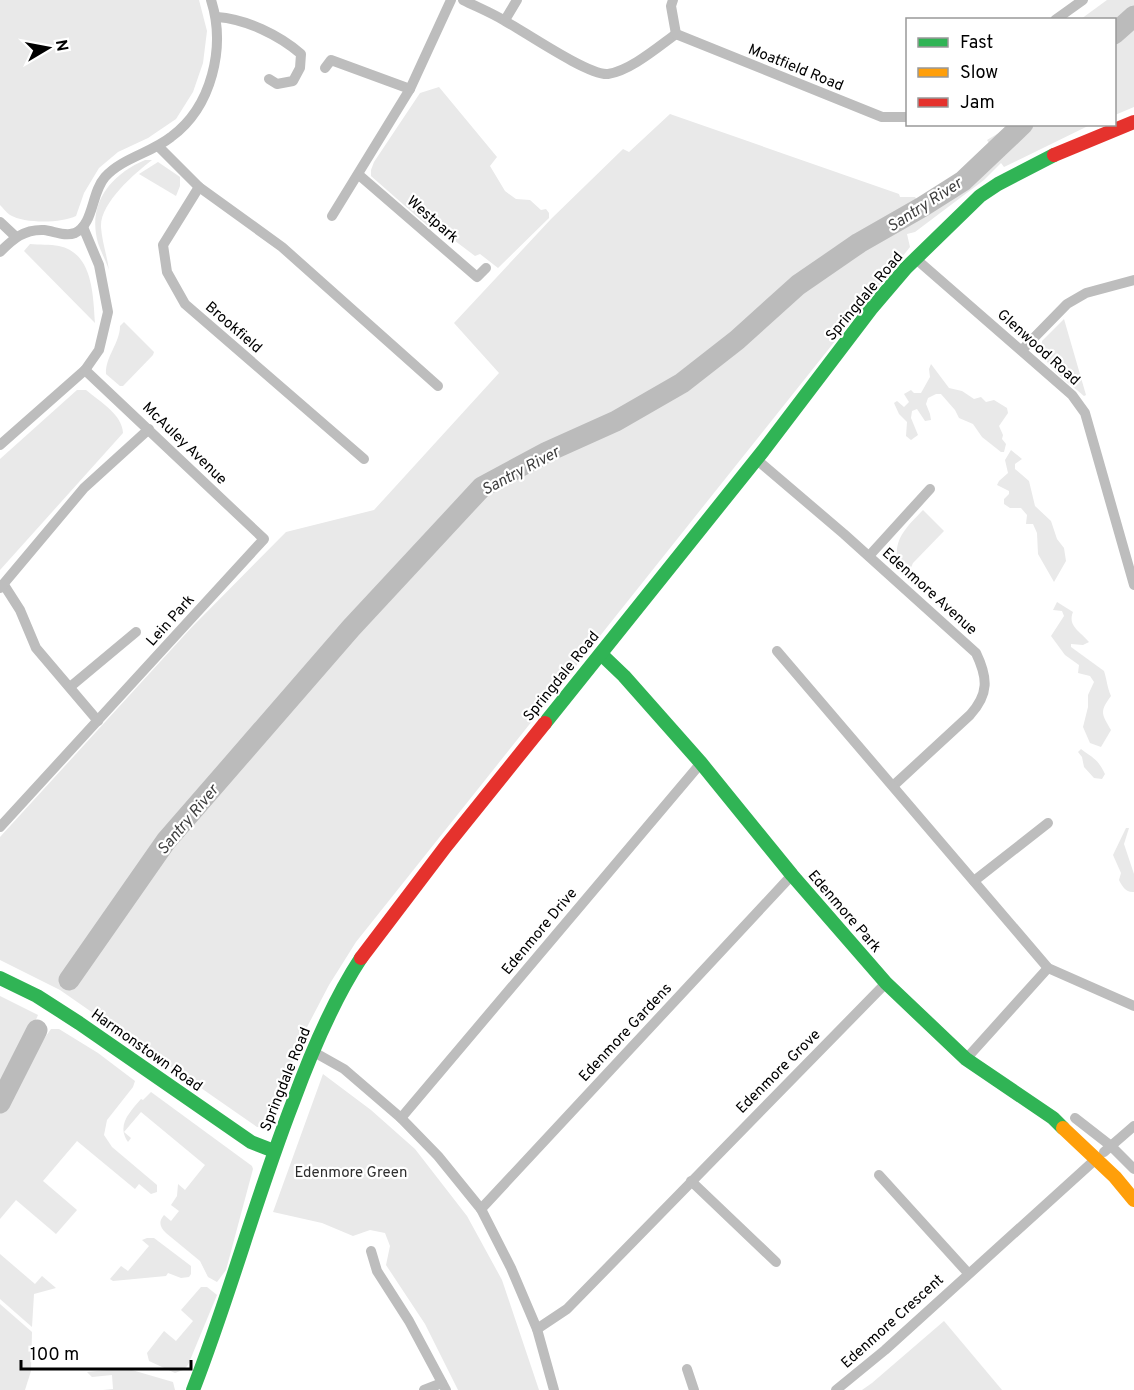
<svg xmlns="http://www.w3.org/2000/svg" width="1134" height="1390" viewBox="0 0 1134 1390" font-family="Overpass,sans-serif">
	<rect width="100%" height="100%" fill="#fff"/>
	<!-- green -->
	<g fill="#e9e9e9">
		<path d="M 0,0 L 199,0 L 207,31 L 203,63 L 193,92 L 176,119 L 148,138 L 118,152 L 99,168 L 84,193 L 76,216 C 62,223 25,224 10,215 C 7,213 3,208 0,205 Z"/>
		<polygon points="1107,0 1134,0 1134,107 1115,115 1114,20 1081,19"/>
		<polygon points="439,87 497,157 490,166 505,191 516,199 530,200 541,210 546,209 549,213 549,218 498,268 480,254 475,256 434,225 429,227 371,176 371,170 374,162 420,93"/>
		<polygon points="670,114 899,194 900,197 915,197 918,201 969,166 992,148 987,140 1012,125 1090,125 1004,167 1001,163 984,180 915,232 907,234 910,247 356,942 329,985 306,1029 270,1122 264,1127 257,1127 60,990 0,960 0,837 191,628 286,532 374,510 499,373 454,323 551,219 623,149 629,152"/>
		<path d="M 145,160 L 152,160 C 134,174 100,203 101,227 C 102,241 107,256 109,270 C 106,261 101,252 98,243 C 87,204 110,175 145,160 Z"/>
		<polygon points="158,162 180,177 180,186 176,196 139,174"/>
		<path d="M 30,244 C 39,245 50,244 59,246 C 93,253 93,295 95,323 L 24,251 Z"/>
		<path d="M 1064,319 L 1086,395 L 1084,396 C 1070,383 1036,362 1042,341 Z"/>
		<path d="M 124,322 L 154,352 L 153,355 L 123,386 L 120,386 L 106,374 C 105,357 120,343 120,326 Z"/>
		<polygon points="931,364 949,388 962,391 974,399 981,397 986,402 994,400 1007,408 1008,413 999,426 1003,435 1002,439 1006,444 1004,452 1001,452 982,437 973,424 959,418 955,410 941,394 936,394 928,398 926,404 930,414 931,420 925,421 917,409 912,411 911,418 918,435 911,440 906,436 907,422 899,414 894,403 897,401 904,407 909,402 904,394 911,390 914,393 921,393 930,377 929,369"/>
		<path d="M 77,390 L 86,390 C 99,401 122,414 123,433 L 0,570 L 0,459 Z"/>
		<polygon points="1011,450 1022,459 1015,464 1015,469 1029,481 1035,506 1051,521 1057,539 1064,548 1066,561 1054,582 1038,554 1037,533 1033,524 1026,524 1027,515 1021,508 1010,508 1004,504 1004,499 1009,494 1009,491 997,485 999,481 1008,473 1005,460"/>
		<path d="M 923,510 L 944,531 L 913,563 L 909,572 L 897,557 C 895,536 910,524 923,510 Z"/>
		<path d="M 1057,602 L 1073,612 C 1067,626 1081,632 1089,642 L 1083,645 L 1071,644 L 1071,647 L 1104,671 C 1107,680 1107,687 1111,696 C 1099,712 1102,714 1111,730 L 1101,747 L 1090,743 L 1083,727 L 1088,707 L 1088,695 L 1094,682 L 1090,676 L 1078,673 L 1079,665 L 1065,655 L 1051,636 L 1064,616 L 1062,611 L 1053,610 Z"/>
		<path d="M 1081,749 C 1094,759 1097,758 1105,774 L 1102,779 L 1094,778 L 1084,767 L 1082,757 L 1078,752 Z"/>
		<path d="M 1126,828 L 1129,828 L 1124,844 L 1134,874 L 1134,892 C 1126,893 1122,886 1119,880 L 1121,873 L 1113,855 Z"/>
		<polygon points="0,996 38,1015 0,1101 51,1029 59,1029 98,1053 135,1081 133,1087 107,1120 104,1135 112,1147 157,1185 157,1192 151,1194 139,1184 135,1189 77,1141 43,1181 77,1210 56,1234 16,1200 0,1219"/>
		<polygon points="323,1074 371,1110 415,1149 467,1216 502,1280 539,1390 458,1390 425,1324 386,1265 390,1246 385,1233 370,1230 353,1236 322,1223 273,1212"/>
		<path d="M 151,1092 L 252,1166 L 253,1169 L 226,1270 L 217,1282 L 208,1277 L 200,1261 L 166,1233 C 160,1227 158,1222 164,1215 L 171,1221 L 179,1211 L 171,1205 L 177,1196 L 178,1184 L 185,1190 L 205,1165 L 141,1112 L 124,1132 L 131,1138 L 128,1142 C 116,1125 130,1112 141,1099 L 143,1100 Z"/>
		<polygon points="147,1238 154,1238 191,1266 191,1274 189,1277 181,1278 168,1273 166,1276 113,1281 110,1279 121,1266 128,1271 149,1246 142,1240"/>
		<polygon points="0,1254 35,1284 42,1276 56,1288 34,1294 32,1327 0,1299"/>
		<polygon points="201,1287 207,1287 217,1295 188,1365 183,1370 175,1373 149,1361 147,1353 164,1331 176,1341 193,1321 181,1310"/>
		<polygon points="0,1304 32,1332 31,1371 25,1390 0,1390"/>
		<polygon points="944,1321 1002,1390 862,1390 872,1383"/>
		<polygon points="125,1368 173,1382 175,1390 103,1390 113,1389 112,1375 92,1377 87,1372"/>
	</g>
	<g fill="none" stroke-linecap="round" stroke-linejoin="round">
		<!-- river -->
		<g stroke="#bbb" stroke-width="21">
			<polyline points="1114,34 1134,16"/>
			<polyline points="69,980 166,841 351,628 482,487 547,452 616,421 682,383 737,340 798,285 859,243 922,207 963,181 1023,124"/>
			<polyline points="0,1103 37,1030"/>
		</g>
		<!-- street -->
		<g stroke="#bdbdbd" stroke-width="10">
			<path d="M 463,0 C 477,7 492,13 505,21 C 525,32 589,76 608,74 C 630,71 658,47 676,34"/>
			<polyline points="673,0 671,6 676,34"/>
			<path d="M 217,17 C 246,19 279,35 301,54 L 300,68 L 293,81 L 277,84 L 269,79"/>
			<polyline points="505,20 517,0"/>
			<polyline points="1055,20 1083,0"/>
			<polyline points="676,34 882,117 908,117"/>
			<polyline points="325,68 331,60 410,89"/>
			<polyline points="158,146 199,187 282,247 438,386"/>
			<polyline points="359,175 477,277 486,268"/>
			<polyline points="199,187 163,245 167,272 185,304 364,459"/>
			<polyline points="332,216 410,89 451,0"/>
			<polyline points="0,222 16,237"/>
			<path d="M 0,252 C 13,239 24,229 44,230 C 54,231 65,237 75,233 C 94,224 91,193 105,177 C 122,158 151,153 171,137 C 212,107 226,47 211,0"/>
			<polyline points="916,259 1072,395 1085,413 1134,585"/>
			<polyline points="1022,350 1067,304 1086,293 1134,280"/>
			<polyline points="0,445 85,370 99,350 108,312 99,265 83,227"/>
			<path d="M 756,459 L 844,534 L 976,653 C 988,678 989,694 970,715 L 893,786"/>
			<polyline points="869,556 930,489"/>
			<polyline points="4,585 20,610 36,648 98,721"/>
			<polyline points="0,588 84,488 149,429"/>
			<polyline points="777,651 1048,968 1134,1006"/>
			<polyline points="70,687 136,632"/>
			<polyline points="0,827 264,539 85,370"/>
			<polyline points="974,881 1048,823"/>
			<polyline points="312,1051 344,1069 401,1118 438,1156 481,1209 511,1268 537,1329 554,1390"/>
			<polyline points="966,1059 1048,968"/>
			<polyline points="401,1118 701,763"/>
			<polyline points="1075,1118 1111,1146 1134,1169"/>
			<polyline points="1104,1152 1134,1126"/>
			<polyline points="879,1175 968,1273"/>
			<polyline points="691,1181 776,1262"/>
			<polyline points="481,1209 792,875"/>
			<polyline points="371,1251 377,1271 409,1321 446,1390"/>
			<polyline points="537,1329 567,1309 886,983"/>
			<polyline points="687,1369 694,1390"/>
			<polyline points="424,1390 442,1383"/>
			<polyline points="836,1390 885,1350 1096,1159"/>
		</g>
		<!-- fast -->
		<g stroke="#30b455" stroke-width="14">
			<polyline points="601,654 624,676 701,763 792,875 886,983 966,1059 1053,1118 1063,1128"/>
			<polyline points="545,723 763,451 871,309 906,268 980,196 998,184 1054,155"/>
			<polyline points="0,978 37,996 79,1023 251,1142 274,1151"/>
			<path d="M 193,1390 C 230,1295 256,1197 293,1102 C 311,1053 332,1002 361,958"/>
		</g>
		<!-- slow -->
		<polyline stroke="#ff9f0a" stroke-width="14" points="1063,1128 1115,1177 1134,1200"/>
		<!-- jam -->
		<g stroke="#e5322d" stroke-width="14">
			<polyline points="1054,155 1134,122"/>
			<polyline points="361,958 446,846 545,723"/>
		</g>
	</g>
	<g text-anchor="middle" stroke-width="4.5" stroke-linejoin="round" paint-order="stroke">
		<!-- street labels -->
		<g font-size="15" fill="#000" stroke="#fff">
			<text transform="translate(796 67) rotate(22)" y="5">Moatfield Road</text>
			<text transform="translate(433 219) rotate(41)" y="5">Westpark</text>
			<text transform="translate(864 296) rotate(-50)" y="5">Springdale Road</text>
			<text transform="translate(234 327) rotate(41)" y="5">Brookfield</text>
			<text transform="translate(1039 347) rotate(42)" y="5">Glenwood Road</text>
			<text transform="translate(185 443) rotate(44)" y="5">McAuley Avenue</text>
			<text transform="translate(930 591) rotate(42)" y="5">Edenmore Avenue</text>
			<text transform="translate(170 620) rotate(-48)" y="5">Lein Park</text>
			<text transform="translate(561 676) rotate(-51)" y="5">Springdale Road</text>
			<text transform="translate(845 911) rotate(49)" y="5">Edenmore Park</text>
			<text transform="translate(539 931) rotate(-50)" y="5">Edenmore Drive</text>
			<text transform="translate(625 1032) rotate(-47)" y="5">Edenmore Gardens</text>
			<text transform="translate(147 1050) rotate(35)" y="5">Harmonstown Road</text>
			<text transform="translate(778 1071) rotate(-45)" y="5">Edenmore Grove</text>
			<text transform="translate(285 1079) rotate(-68)" y="5">Springdale Road</text>
			<text transform="translate(892 1321) rotate(-42)" y="5">Edenmore Crescent</text>
		</g>
		<!-- park labels -->
		<g font-size="15" fill="#2e2e2e" stroke="#fff">
			<text x="351" y="1177">Edenmore Green</text>
		</g>
		<!-- water labels -->
		<g font-size="16" font-style="italic" fill="#3f3f3f" stroke="#fff">
			<text transform="translate(924 204) rotate(-33)" y="6">Santry River</text>
			<text transform="translate(520 470) rotate(-28)" y="6">Santry River</text>
			<text transform="translate(187 819) rotate(-50)" y="6">Santry River</text>
		</g>
	</g>
	<!-- legend -->
	<rect x="906" y="18" width="210" height="108" fill="#ffffff" stroke="#999999" stroke-width="1.5"/>
	<rect x="918" y="38" width="30" height="9" fill="#30b455" stroke="#999999" stroke-width="1.5"/>
	<text x="960" y="48" font-size="18" fill="#000000">Fast</text>
	<rect x="918" y="68" width="30" height="9" fill="#ff9f0a" stroke="#999999" stroke-width="1.5"/>
	<text x="960" y="78" font-size="18" fill="#000000">Slow</text>
	<rect x="918" y="98" width="30" height="9" fill="#e5322d" stroke="#999999" stroke-width="1.5"/>
	<text x="960" y="108" font-size="18" fill="#000000">Jam</text>
	<!-- north arrow -->
	<g transform="translate(48 48) rotate(80)" stroke="#ffffff" stroke-width="4.5" paint-order="stroke">
	<path d="M0-4.5L10 22L0 15L-10 22Z" fill="#000000"/>
	<text y="-9" font-size="16" font-weight="bold" text-anchor="middle" fill="#000000">N</text>
	</g>
	<!-- scale -->
	<path d="M21 1360v9h170v-9" fill="none" stroke="#000000" stroke-width="3"/>
	<text x="30" y="1360" font-size="18" fill="#000000" stroke="#ffffff" stroke-width="4.5" paint-order="stroke">100 m</text>
</svg>
